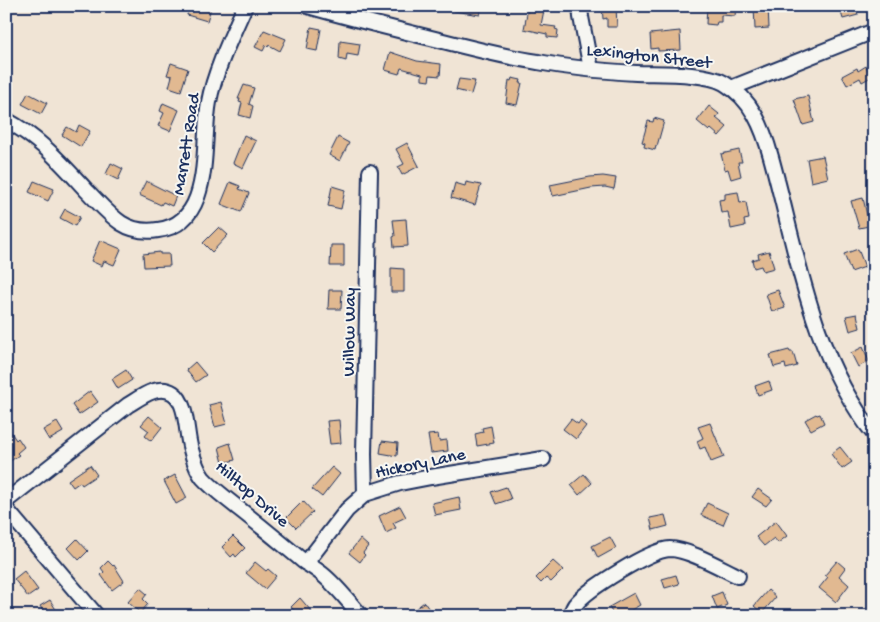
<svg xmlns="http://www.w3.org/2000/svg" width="880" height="622" viewBox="0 0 880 622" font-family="'Gochi Hand',sans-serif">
	<rect width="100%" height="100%" fill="#f0e4d5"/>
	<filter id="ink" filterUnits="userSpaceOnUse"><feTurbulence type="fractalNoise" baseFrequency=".02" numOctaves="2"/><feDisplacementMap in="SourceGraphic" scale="10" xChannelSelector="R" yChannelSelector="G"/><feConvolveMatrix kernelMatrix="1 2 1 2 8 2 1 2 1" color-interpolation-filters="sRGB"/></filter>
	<g filter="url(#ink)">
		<!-- building -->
		<g fill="#e1b991" stroke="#1b2f5e">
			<polygon points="189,6 211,8 207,21 187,15"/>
			<polygon points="454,6 482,6 480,15 454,11"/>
			<polygon points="602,6 616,6 617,27 607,27 607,18 603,19"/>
			<polygon points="707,6 736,6 735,16 721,15 721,22 717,22 716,25 706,24"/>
			<polygon points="754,6 768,6 769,28 755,29"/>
			<polygon points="850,6 856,6 858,15 843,19 840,9"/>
			<polygon points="528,8 544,10 541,25 556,27 555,29 558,30 557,38 547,37 547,34 524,29"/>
			<polygon points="311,27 321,29 317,51 307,49"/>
			<polygon points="264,30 286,39 280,51 269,45 268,47 266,45 263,51 255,47"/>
			<polygon points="680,31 681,50 658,51 658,48 651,49 650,34"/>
			<polygon points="340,41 360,44 358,56 347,54 346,61 339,59"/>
			<polygon points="390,52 417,61 441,64 440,76 430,75 429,81 422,80 422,74 401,68 399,74 385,70"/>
			<polygon points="171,63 188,69 181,91 169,87 172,76 167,75"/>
			<polygon points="866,66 871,77 862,82 860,78 847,85 842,76 857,68 858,71"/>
			<polygon points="512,78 521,80 520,83 522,83 517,105 506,103 509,80 511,81"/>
			<polygon points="459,79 475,81 471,94 456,90"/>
			<polygon points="244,85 254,88 249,104 253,106 250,118 239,115 242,103 239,102 240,99 238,99"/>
			<polygon points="28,93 47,103 41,114 22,104"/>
			<polygon points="808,96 814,122 803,125 794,99"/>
			<polygon points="163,103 179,110 170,131 158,126 164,113 160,111"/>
			<polygon points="709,106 719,114 716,118 727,127 719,136 711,129 709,131 697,121"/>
			<polygon points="654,118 664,121 657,146 656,146 655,150 644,147 645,143 642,142 648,121 653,122"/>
			<polygon points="79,125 90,131 81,147 62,135 67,127 76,132"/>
			<polygon points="244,135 256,141 243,168 233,163"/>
			<polygon points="338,137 349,143 340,161 329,155"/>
			<polygon points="407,143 419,166 402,175 398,167 404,164 396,149"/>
			<polygon points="739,150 742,162 738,162 741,176 731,179 728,169 725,170 721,154"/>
			<polygon points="823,156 828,178 811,182 807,159"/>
			<polygon points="111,163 123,169 118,180 106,174"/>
			<polygon points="603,176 616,178 614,189 605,187 591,188 553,196 550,185 590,177"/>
			<polygon points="34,181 54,189 48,201 29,192"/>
			<polygon points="146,181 176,196 172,206 163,202 161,205 139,195"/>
			<polygon points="230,182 240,186 239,189 249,193 241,212 221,204"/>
			<polygon points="466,182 481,185 475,205 451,198 455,183 465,186"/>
			<polygon points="332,186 345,190 341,209 328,206"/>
			<polygon points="738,192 740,203 746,202 749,219 744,220 745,226 731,229 728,212 721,213 719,200 725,199 725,194"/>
			<polygon points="863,198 867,215 871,214 874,225 859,228 851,201"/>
			<polygon points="65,209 80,217 75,226 60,218"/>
			<polygon points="406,219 408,246 394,247 393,237 395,236 393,220"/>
			<polygon points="219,227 228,235 212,252 203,243"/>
			<polygon points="100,240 121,249 114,265 104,261 102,266 91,261"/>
			<polygon points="331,245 344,245 344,266 330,266"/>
			<polygon points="858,249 865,267 851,272 844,254"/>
			<polygon points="769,251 774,268 763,271 761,266 754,268 752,260 759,258 758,254"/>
			<polygon points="160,252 160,254 169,254 170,266 144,267 143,254"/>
			<polygon points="391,268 404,269 404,292 391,292"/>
			<polygon points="329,290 342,290 341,309 328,309"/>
			<polygon points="778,290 785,308 772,312 766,294"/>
			<polygon points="857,314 860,328 850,331 846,316"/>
			<polygon points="863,347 869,361 858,367 851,353"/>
			<polygon points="789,350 790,352 793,352 797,366 786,369 785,364 774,367 770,355"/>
			<polygon points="195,362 206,375 196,382 186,370"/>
			<polygon points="126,370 132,380 118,389 112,379"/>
			<polygon points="769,381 772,390 758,395 755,386"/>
			<polygon points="90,391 98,402 79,415 72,405"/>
			<polygon points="221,402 227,424 215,427 209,405"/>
			<polygon points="816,414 817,415 820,414 824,423 811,430 805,420"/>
			<polygon points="149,416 162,427 151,441 145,436 149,431 141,425"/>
			<polygon points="571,419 578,424 580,421 586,426 576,439 563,429"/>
			<polygon points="339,420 341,443 330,444 327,421"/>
			<polygon points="57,422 63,432 49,440 43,430"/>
			<polygon points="710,423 724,457 711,462 705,447 700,449 697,441 703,438 698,427"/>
			<polygon points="6,425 16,440 18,438 24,447 17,453 19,455 6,464"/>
			<polygon points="491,426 494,443 477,446 475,434 483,432 482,428"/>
			<polygon points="438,434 439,441 447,440 448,451 431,453 428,435"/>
			<polygon points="382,441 398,443 397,456 380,453"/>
			<polygon points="230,443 235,460 223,463 219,447"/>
			<polygon points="840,447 852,462 842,469 831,454"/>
			<polygon points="90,465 97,475 82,485 80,482 73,487 68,480"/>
			<polygon points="332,467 340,474 322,497 312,489"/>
			<polygon points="584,474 592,483 579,495 571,485"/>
			<polygon points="175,475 187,498 176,504 164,481"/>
			<polygon points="506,487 511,499 496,504 491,492"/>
			<polygon points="758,489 772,499 766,506 752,497"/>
			<polygon points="459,497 461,510 435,515 432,503"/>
			<polygon points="303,501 313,512 296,528 286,518"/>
			<polygon points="707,503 728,513 723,525 701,515"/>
			<polygon points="400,506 406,517 393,523 396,528 386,533 379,516"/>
			<polygon points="665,515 668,526 653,530 650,518"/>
			<polygon points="776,521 787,536 778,543 774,538 764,546 756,537"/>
			<polygon points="233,536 245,548 236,557 234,554 231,557 222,547"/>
			<polygon points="610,537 616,548 598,558 592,546"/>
			<polygon points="77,539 88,551 79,560 68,548"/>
			<polygon points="360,539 368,546 363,553 365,555 360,562 349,553"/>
			<polygon points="108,561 113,566 114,565 124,581 112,590 101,575 104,572 101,568"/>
			<polygon points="553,561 563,570 551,582 546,578 541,583 536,578"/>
			<polygon points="837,561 845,568 839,576 849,585 836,602 819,588 828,577 825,575"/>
			<polygon points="255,562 266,571 268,569 276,576 265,589 246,573"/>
			<polygon points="24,571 38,590 28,597 14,579"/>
			<polygon points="676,575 679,584 665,588 662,579"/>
			<polygon points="140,588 147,594 143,599 148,604 140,613 128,602"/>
			<polygon points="768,590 776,597 762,613 754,606"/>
			<polygon points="722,592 727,605 717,609 712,596"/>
			<polygon points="634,593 640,605 621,616 614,616 609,607"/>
			<polygon points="300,598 312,612 307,616 299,616 291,607"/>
			<polygon points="50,600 60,616 46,616 40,606"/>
			<polygon points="424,602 431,612 425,616 406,616"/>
		</g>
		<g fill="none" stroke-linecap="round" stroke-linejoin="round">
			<defs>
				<g id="minor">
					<path d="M 308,6 C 353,19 398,30 443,41 C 474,49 506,57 538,62 C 570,68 603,71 636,73 C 659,74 705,72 724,83 C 752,99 763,128 771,157 C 797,251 811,355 874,434"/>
					<polyline points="580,6 581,17 591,69"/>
					<polyline points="731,88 874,31"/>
					<path d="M 6,120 C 41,139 62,164 88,192 C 99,203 109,215 121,223 C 132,230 145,232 158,230 C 215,223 201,143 209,102 C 214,73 233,33 245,6"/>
					<polyline points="365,494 364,454 370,172"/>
					<path d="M 6,501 L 128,405 C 140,398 158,383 173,393 C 187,402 186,431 190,446 C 193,457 196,469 203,478 C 213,489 226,498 238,508 C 260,525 281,543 303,561 C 309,565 316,569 322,574 C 337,586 349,602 361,616"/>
					<polyline points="6,509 97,616"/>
					<polyline points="306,563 347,510 365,494 400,483 431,477 543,459"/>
					<path d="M 571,616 C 572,611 572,609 575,605 C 587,589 650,550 670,549 C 688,549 721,568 738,576"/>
				</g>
			</defs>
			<!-- minor casing -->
			<use href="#minor" stroke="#1b2f5e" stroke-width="18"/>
			<!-- minor -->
			<use href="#minor" stroke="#f6f6f2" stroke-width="14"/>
		</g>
	</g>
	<g text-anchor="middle" stroke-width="4" stroke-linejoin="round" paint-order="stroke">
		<!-- street labels -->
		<g font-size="18" fill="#1b2f5e" stroke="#f6f6f2">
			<text transform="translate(649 55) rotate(6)" y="6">Lexington Street</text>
			<text transform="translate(185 144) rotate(-81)" y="6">Marrett Road</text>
			<text transform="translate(348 332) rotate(-89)" y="6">Willow Way</text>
			<text transform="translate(420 462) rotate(-12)" y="6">Hickory Lane</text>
			<text transform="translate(253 493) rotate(41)" y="6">Hilltop Drive</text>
		</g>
	</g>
	<!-- margin -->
	<rect width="880" height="622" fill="none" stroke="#f6f6f2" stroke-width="25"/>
	<rect x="12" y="12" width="855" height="597" fill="none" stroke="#1b2f5e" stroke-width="2" filter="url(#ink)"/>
</svg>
